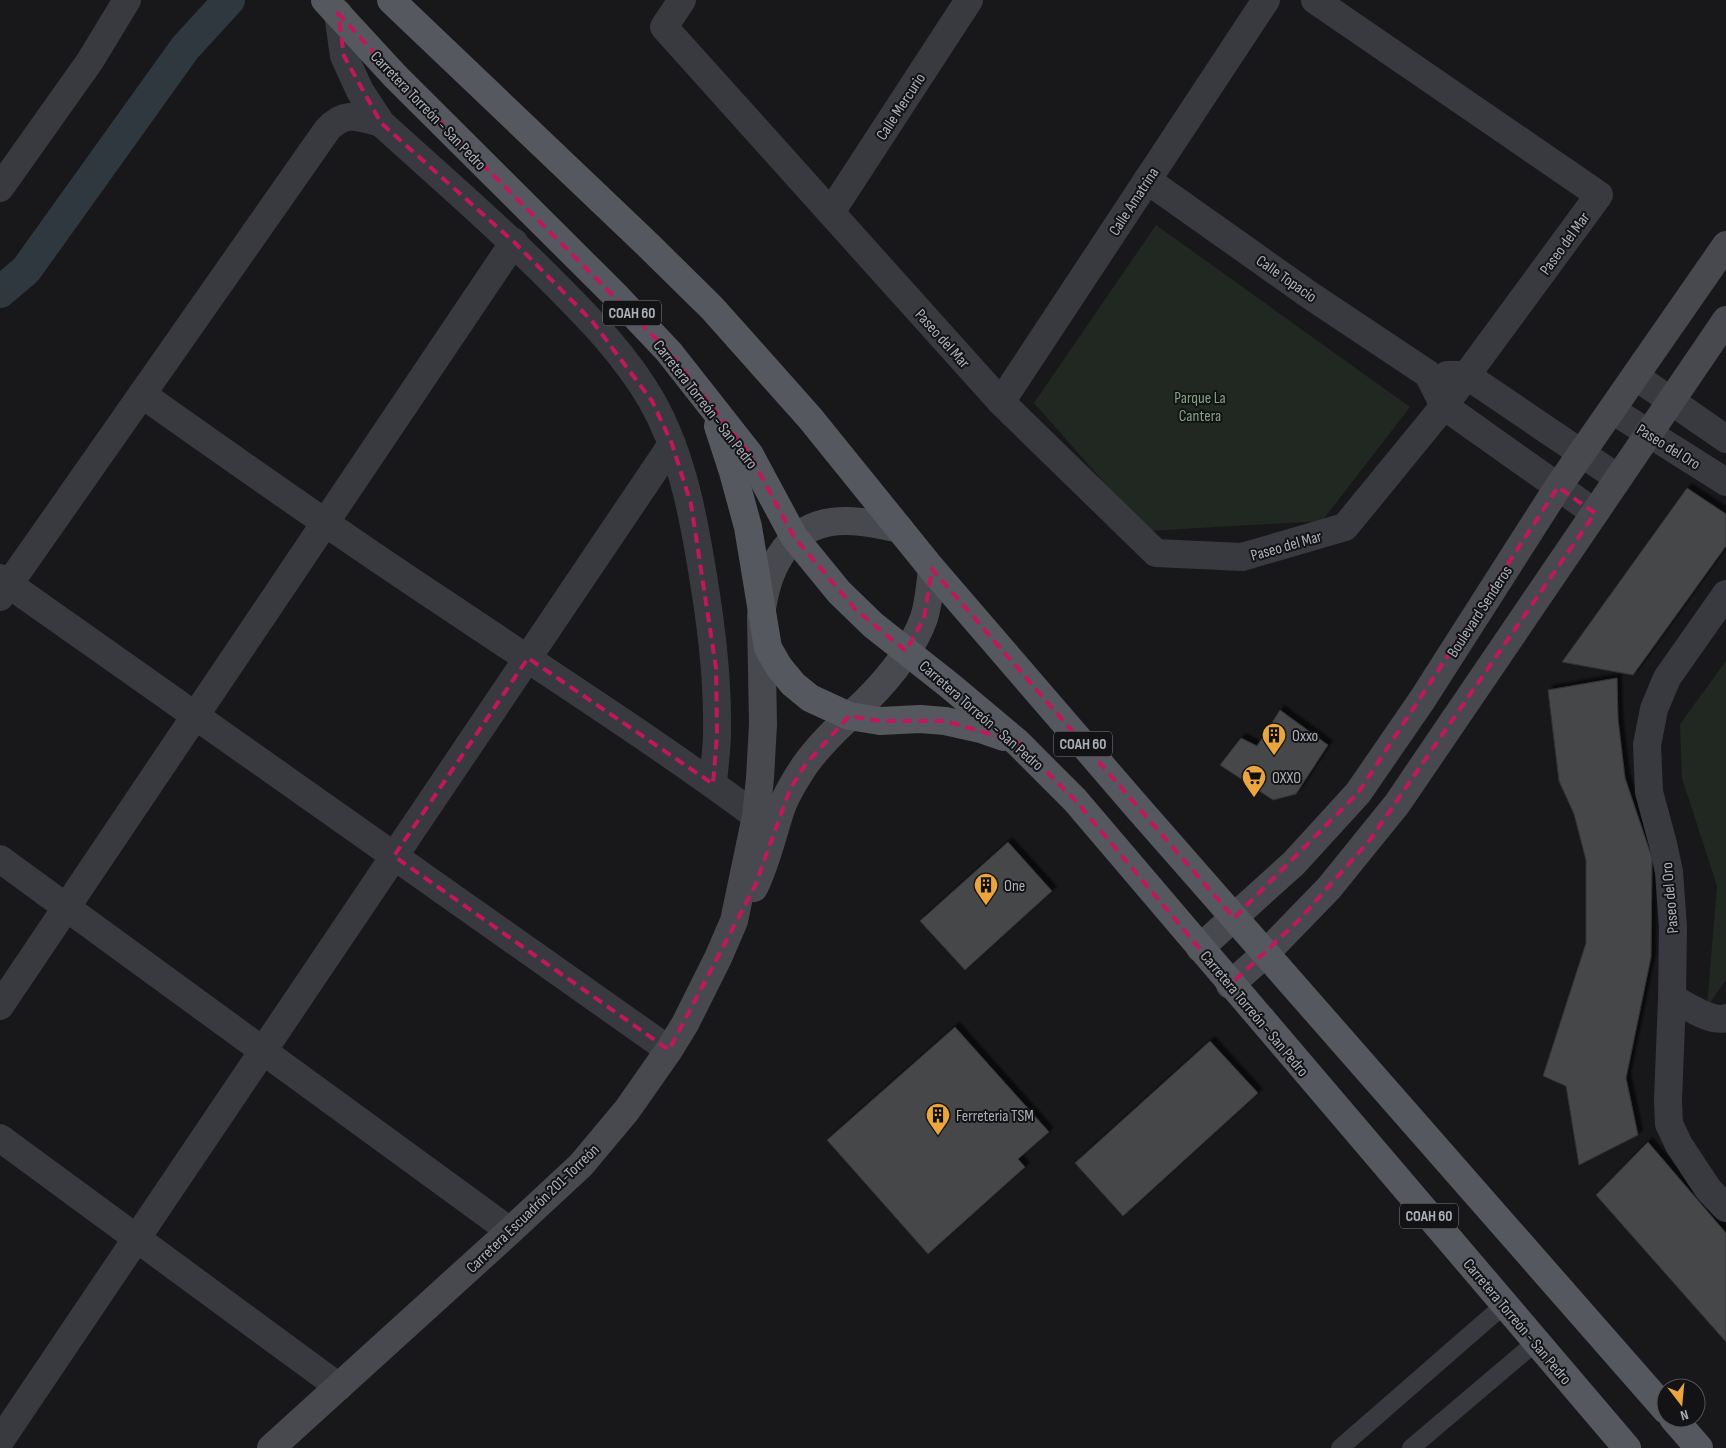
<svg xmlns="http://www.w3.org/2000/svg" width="1726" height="1448" viewBox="0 0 1726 1448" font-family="'Sofia Sans Condensed',sans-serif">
	<defs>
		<filter id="shadow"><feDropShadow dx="4.5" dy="-4.5" stdDeviation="1" flood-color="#0009"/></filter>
	</defs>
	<rect width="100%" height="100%" fill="#18181a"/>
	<!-- green -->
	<g fill="#202821">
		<polygon points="1156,225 1410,407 1322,521 1147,531 1034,403"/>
		<polygon points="1726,661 1726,980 1707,1007 1717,886 1682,778 1680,724"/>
	</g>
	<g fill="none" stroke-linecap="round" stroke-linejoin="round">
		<!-- canal -->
		<polyline stroke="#2e383e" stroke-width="32" points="0,292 26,270 185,48 229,0"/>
	</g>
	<!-- building -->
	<g fill="#45464a" stroke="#323236" filter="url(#shadow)">
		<polygon points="1687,488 1726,514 1726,546 1633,675 1562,662"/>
		<polygon points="1617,678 1618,719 1625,778 1652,858 1651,957 1626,1078 1638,1135 1579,1165 1566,1086 1543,1076 1586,943 1586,860 1574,814 1559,781 1548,690"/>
		<polygon points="1280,710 1328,745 1296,794 1273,800 1220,765 1241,738 1257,746"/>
		<polygon points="1008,842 1052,891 965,970 920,921"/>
		<polygon points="955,1027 1049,1132 1018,1159 1025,1167 928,1254 827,1140"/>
		<polygon points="1210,1041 1258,1093 1123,1216 1075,1163"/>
		<polygon points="1648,1142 1726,1233 1726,1342 1596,1195"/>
	</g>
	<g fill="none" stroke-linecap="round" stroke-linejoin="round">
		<!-- service -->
		<g stroke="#393a3f" stroke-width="18">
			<polyline points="1340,1448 1504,1305"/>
			<polyline points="1411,1448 1536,1342"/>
		</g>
		<!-- minor -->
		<g stroke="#393a3f" stroke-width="28">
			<polyline points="682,0 664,27 1001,402 1156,553 1242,557 1345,527 1444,406 1599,195 1315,0"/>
			<polyline points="338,13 344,56 360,91 381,123"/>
			<polyline points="1147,180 1308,294 1428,374 1444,406 1595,513"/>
			<polyline points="0,188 90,61 127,0"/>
			<polyline points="831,212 969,0"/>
			<polyline points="1447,375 1466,375 1618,478"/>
			<polyline points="1635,376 1726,439"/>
			<path d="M 143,395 C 242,465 342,536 444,603 C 548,673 655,741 756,816"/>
			<polyline points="1001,402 1266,0"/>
			<polyline points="1612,410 1726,482"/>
			<polyline points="0,578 669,1050"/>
			<polyline points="1726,594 1667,678 1654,709 1647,745 1649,792 1663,844 1669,872 1673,927 1672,998 1668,1100 1669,1124 1679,1145 1708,1189 1726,1208"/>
			<path d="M 0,597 L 327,130 C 345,110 358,117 381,123 C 439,176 499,227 554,283 C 590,319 626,356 652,401 C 679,449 691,504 700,558 C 710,616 718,674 717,733 C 717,750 714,767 713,784"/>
			<polyline points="0,859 510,1231"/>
			<path d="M 1672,998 C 1686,1005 1711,1023 1726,1018"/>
			<polyline points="0,1006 514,242"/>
			<polyline points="0,1138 339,1387"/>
			<polyline points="0,1441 672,444"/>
		</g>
		<!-- secondary -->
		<g stroke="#47494f" stroke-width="28">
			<path d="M 754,888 C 766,864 772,837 780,812 C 785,796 795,780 805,765 C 822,741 844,722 865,702 C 888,679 913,649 924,618 C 929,602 930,586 932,569"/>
			<polyline points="1200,948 1294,863 1358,793 1422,700 1558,487 1726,245"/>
			<polyline points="1230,985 1266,953 1329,888 1397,804 1726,320"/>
			<path d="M 271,1448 L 510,1231 L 581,1165 L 627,1110 L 669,1050 L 685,1024 L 718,958 L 734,921 L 756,816 L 760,778 L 763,724 L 761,616 C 767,566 789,520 847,521 C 865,521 882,525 900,529"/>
		</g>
		<!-- primary -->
		<g stroke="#55585e" stroke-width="28">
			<polyline points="325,0 395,76 617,297 669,352 750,455 794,537 839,592 873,625 949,685 1017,742 1075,800 1627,1448"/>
			<polyline points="391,0 649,246 712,308 810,418 932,569 1138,808 1666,1410"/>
			<polyline points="718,426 733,472 748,527 768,648 779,667 793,684 810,698 849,716 880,721 920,719 945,721 981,729 1004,737"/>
			<polyline points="1673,1418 1699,1448"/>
		</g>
	</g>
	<!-- marked area -->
	<path fill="none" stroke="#c2185b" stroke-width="4" stroke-dasharray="10 6" stroke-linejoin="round" d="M 338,13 L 395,76 L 669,352 L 750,455 L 794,537 L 856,610 L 906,651 L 924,618 L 932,569 L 1234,918 L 1358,793 L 1558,487 L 1595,513 L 1369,841 L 1298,921 L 1230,985 L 1075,800 L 1017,742 L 945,721 L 880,721 L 849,716 L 805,765 L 790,789 L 755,886 L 669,1050 L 394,856 L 528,658 L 713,784 L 717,735 L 716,668 L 691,504 L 672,444 L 652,401 L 592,321 L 514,242 L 381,123 L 344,56 Z"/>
	<!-- icons -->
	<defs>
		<symbol id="building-pin" viewBox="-11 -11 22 30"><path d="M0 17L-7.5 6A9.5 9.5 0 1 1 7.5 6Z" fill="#eba53f" stroke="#131315"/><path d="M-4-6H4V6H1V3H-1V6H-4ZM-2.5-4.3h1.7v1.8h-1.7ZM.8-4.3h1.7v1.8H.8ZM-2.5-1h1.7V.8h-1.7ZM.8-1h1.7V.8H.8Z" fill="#111"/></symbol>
		<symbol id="supermarket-pin" viewBox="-11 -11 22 30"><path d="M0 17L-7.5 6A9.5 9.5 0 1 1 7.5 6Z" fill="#eba53f" stroke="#131315"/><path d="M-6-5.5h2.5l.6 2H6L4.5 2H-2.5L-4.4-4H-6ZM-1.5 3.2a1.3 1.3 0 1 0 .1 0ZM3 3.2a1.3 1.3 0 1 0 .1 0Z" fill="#111"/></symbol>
	</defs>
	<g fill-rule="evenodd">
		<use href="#building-pin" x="1260" y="721" width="28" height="38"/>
		<use href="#supermarket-pin" x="1240" y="763" width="28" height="38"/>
		<use href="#building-pin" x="972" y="871" width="28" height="38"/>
		<use href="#building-pin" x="924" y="1101" width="28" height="38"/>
	</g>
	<g text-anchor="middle" stroke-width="4" stroke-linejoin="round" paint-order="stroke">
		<!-- shield labels -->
		<g fill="#131315" stroke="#7d8188" stroke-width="1">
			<rect x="603" y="300.5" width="58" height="25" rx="4"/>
			<rect x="1054" y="731.5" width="58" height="25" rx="4"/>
			<rect x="1400" y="1203.5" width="58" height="25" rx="4"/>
		</g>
		<g font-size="15" font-weight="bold" fill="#abb0b9">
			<text x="632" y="318">COAH 60</text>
			<text x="1083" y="749">COAH 60</text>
			<text x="1429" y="1221">COAH 60</text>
		</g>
		<!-- street labels -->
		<g font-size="16" fill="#abb0b9" stroke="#131315">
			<text transform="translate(900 106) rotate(-57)" y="6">Calle Mercurio</text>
			<text transform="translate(429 110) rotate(46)" y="6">Carretera Torreón - San Pedro</text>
			<text transform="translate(1133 201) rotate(-57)" y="6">Calle Amatrina</text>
			<text transform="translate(1564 243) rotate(-54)" y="6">Paseo del Mar</text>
			<text transform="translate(1287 278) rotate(35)" y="6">Calle Topacio</text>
			<text transform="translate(943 338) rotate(48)" y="6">Paseo del Mar</text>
			<text transform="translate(706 404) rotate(52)" y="6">Carretera Torreón - San Pedro</text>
			<text transform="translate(1669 446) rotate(32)" y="6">Paseo del Oro</text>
			<text transform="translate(1286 545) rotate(-16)" y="6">Paseo del Mar</text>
			<text transform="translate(1479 611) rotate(-57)" y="6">Boulevard Senderos</text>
			<text transform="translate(982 715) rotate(41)" y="6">Carretera Torreón - San Pedro</text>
			<text transform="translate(1669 898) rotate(-95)" y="6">Paseo del Oro</text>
			<text transform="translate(1255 1013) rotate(50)" y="6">Carretera Torreón - San Pedro</text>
			<text transform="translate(532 1208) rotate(-44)" y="6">Carretera Escuadrón 201-Torreón</text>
			<text transform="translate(1518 1321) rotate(50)" y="6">Carretera Torreón - San Pedro</text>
		</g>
		<!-- park labels -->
		<g font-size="16" fill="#83a383" stroke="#131315">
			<text x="1200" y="403">Parque La<tspan x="1200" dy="18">Cantera</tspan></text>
		</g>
		<!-- poi labels -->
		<g font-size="16" fill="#abb0b9" stroke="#131315" text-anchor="start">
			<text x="1292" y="741">Oxxo</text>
			<text x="1272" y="783">OXXO</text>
			<text x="1004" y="891">One</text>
			<text x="956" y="1121">Ferreteria TSM</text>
		</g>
	</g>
	<!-- north arrow -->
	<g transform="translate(1681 1403) rotate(164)"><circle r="24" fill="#131315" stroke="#505257"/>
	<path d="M0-4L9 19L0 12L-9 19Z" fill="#eba53f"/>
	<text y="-8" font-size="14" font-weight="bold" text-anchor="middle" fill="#abb0b9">N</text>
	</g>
</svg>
